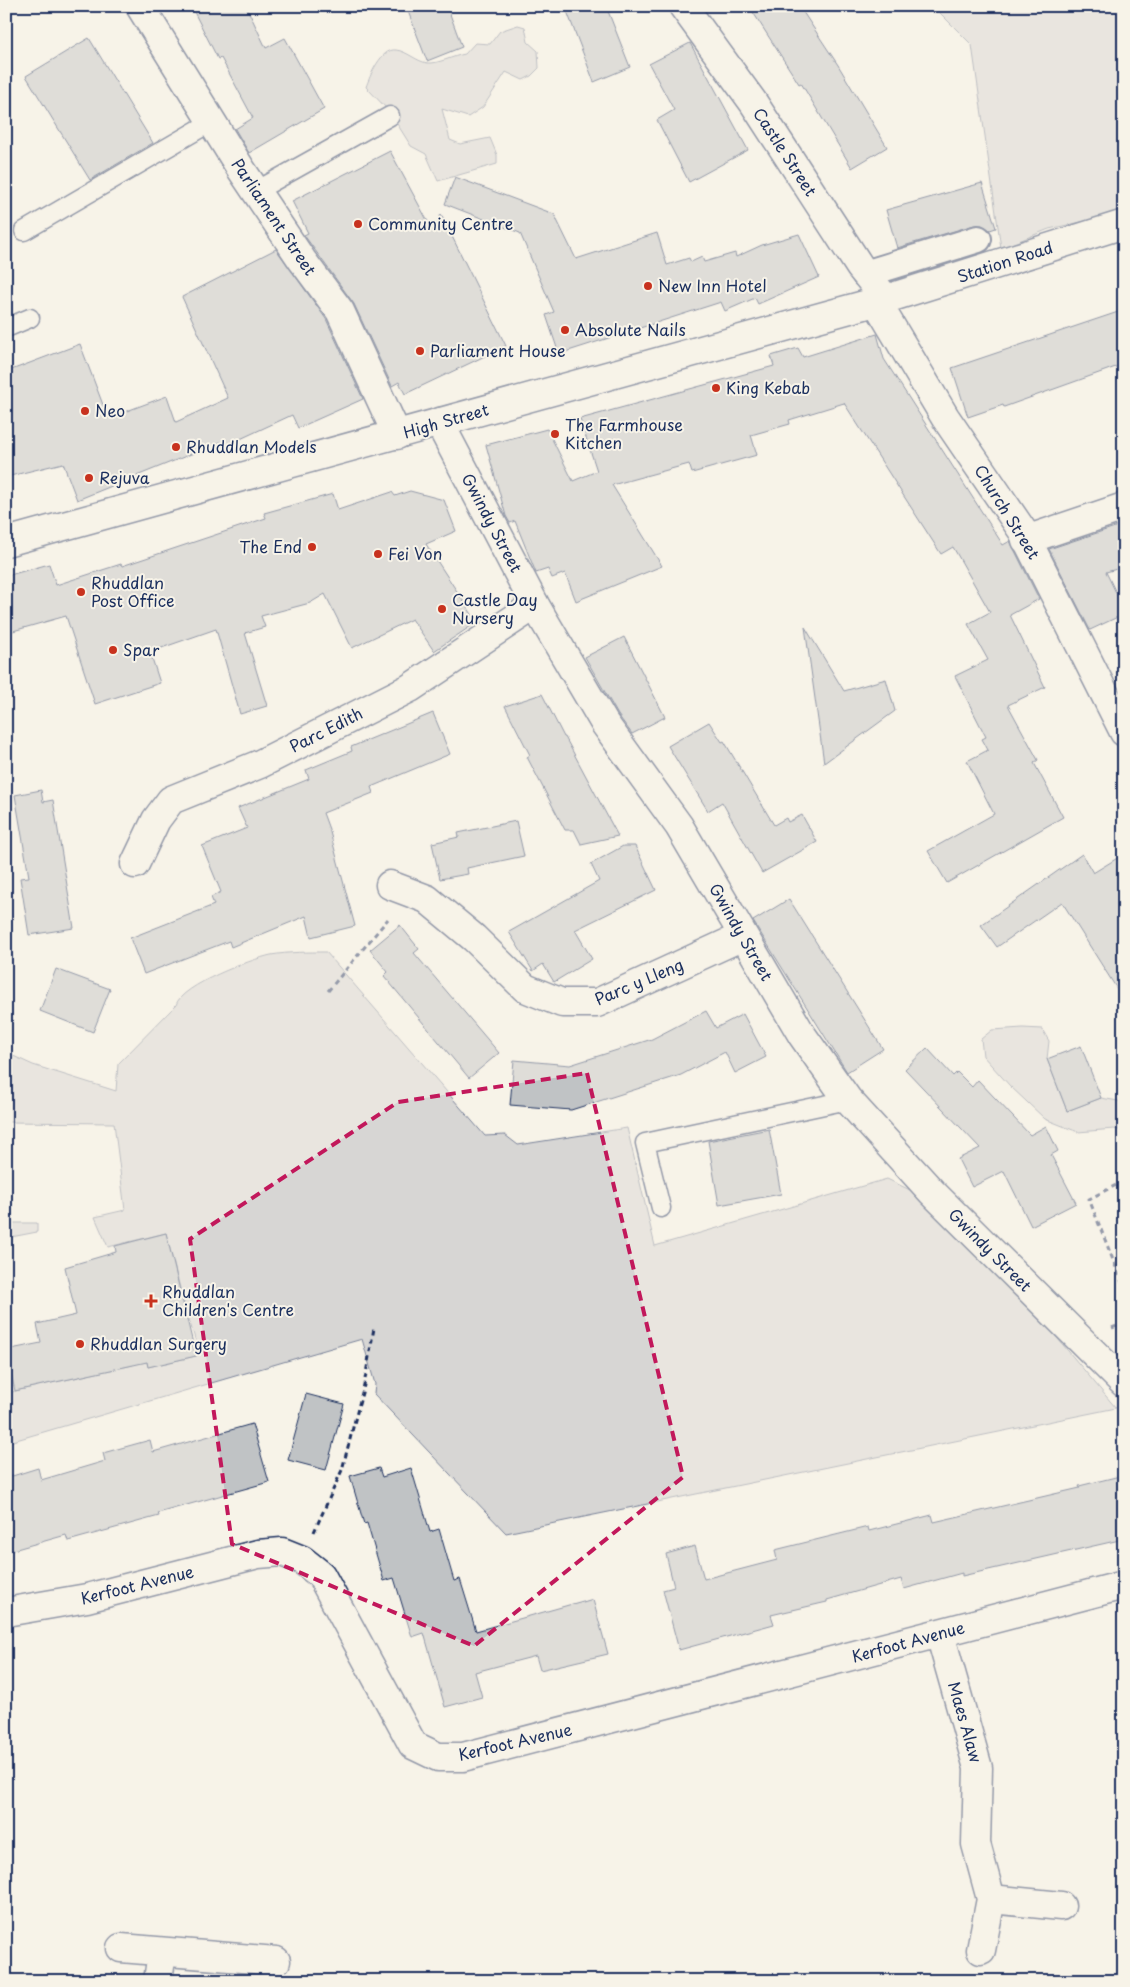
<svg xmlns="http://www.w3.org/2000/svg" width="1130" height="1987" viewBox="0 0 1130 1987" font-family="'Playpen Sans',sans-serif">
	<rect width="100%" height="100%" fill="#f7f3e8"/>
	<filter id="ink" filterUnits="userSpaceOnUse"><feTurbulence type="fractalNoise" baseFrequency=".02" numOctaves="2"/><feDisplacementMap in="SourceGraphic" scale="10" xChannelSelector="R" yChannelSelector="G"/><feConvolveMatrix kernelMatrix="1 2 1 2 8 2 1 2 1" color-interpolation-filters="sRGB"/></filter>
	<g filter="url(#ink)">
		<!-- green -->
		<g fill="#d7d6d4" stroke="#798299">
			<polygon points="933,6 1124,6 1124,210 1104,217 1049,229 1001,248 972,45"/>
			<path d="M 518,25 L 525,27 L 528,42 L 538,51 L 539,68 L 531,76 L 523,80 L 506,72 L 483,107 L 468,117 L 442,109 L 450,140 L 460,144 L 490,138 L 497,155 L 497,164 L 438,181 L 426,154 L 411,146 L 389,111 L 366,87 C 370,76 381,48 396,50 C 407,51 417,62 428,63 C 438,64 453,56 465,54 L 475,43 L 490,44 L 500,31 Z"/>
			<path d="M 326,952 L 485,1136 L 505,1135 L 518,1145 L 627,1128 L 655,1246 L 887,1179 L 910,1190 L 1021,1295 L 1116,1408 L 506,1533 L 374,1394 L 375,1384 L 362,1339 L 6,1443 L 6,1395 L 15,1391 L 133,1365 L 133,1305 L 148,1367 L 200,1355 L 183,1300 L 166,1233 L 108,1247 L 95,1217 L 125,1210 L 114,1123 L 6,1122 L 6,1047 L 9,1054 L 33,1065 L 116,1091 L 118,1064 L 176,1005 C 181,985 252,959 271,955 C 289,952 308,952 326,952 Z"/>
			<polygon points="1023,1028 1042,1029 1049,1041 1047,1059 1067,1111 1101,1098 1124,1102 1124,1131 1114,1129 1078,1132 1045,1119 1010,1086 983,1056 981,1039 992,1030"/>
			<polygon points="6,1223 37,1223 37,1232 6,1238"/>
		</g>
		<!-- building -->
		<g fill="#c0c3c5" stroke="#1b2f5e">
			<polygon points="191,6 246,6 266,48 285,38 324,109 249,153 235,129 253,118 221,58 218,59"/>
			<polygon points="406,6 447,6 462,47 427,61"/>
			<polygon points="565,6 606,6 630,67 594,82"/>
			<polygon points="749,6 799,6 838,65 887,147 852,168 801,83 799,84"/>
			<polygon points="89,38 153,143 90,180 26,76"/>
			<polygon points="690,43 748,150 689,182 657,120 674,110 649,64"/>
			<polygon points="390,151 434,233 441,214 506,346 405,394 399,382 392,386 354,304 304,235 308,233 292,201"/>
			<polygon points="455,177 554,214 576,259 657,233 667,265 689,258 691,262 702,257 704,262 735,253 736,257 762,245 799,234 819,277 758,304 755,298 725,311 721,302 559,354 546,315 554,312 520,233 445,204"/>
			<polygon points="982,183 996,228 990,230 982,225 974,225 897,248 886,210"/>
			<polygon points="276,249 326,319 363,399 298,428 292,415 223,447 221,442 77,500 63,463 6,477 6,372 80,344 108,418 167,396 176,422 228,398 182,297"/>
			<polygon points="1124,310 1124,364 1004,407 1003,405 968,417 952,368"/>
			<polygon points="877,334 884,359 1003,545 1010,541 1039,599 1010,615 1045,687 1008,705 1038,760 1034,763 1063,817 947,883 928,851 994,814 967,761 988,750 982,739 986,737 955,676 988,660 968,624 990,612 953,547 941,554 844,403 789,420 790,424 751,435 757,455 692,473 689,464 612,485 662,566 576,601 565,573 552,578 548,569 536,573 515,521 510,523 506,516 486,445 547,429 573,481 597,471 580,419 774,366 771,356 798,348 803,357"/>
			<polygon points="410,491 444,500 456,531 426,544 477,622 434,651 412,619 352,648 325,594 310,603 261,616 265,627 245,633 267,706 240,714 216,629 150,652 160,683 95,704 66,616 6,633 6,576 49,564 56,585 121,564 122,566 266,518 264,513 333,494 338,510 392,492 395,496"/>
			<polygon points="1124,524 1124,567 1106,572 1124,609 1124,614 1090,630 1049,549"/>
			<polygon points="805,627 844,691 886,679 895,711 824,763"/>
			<polygon points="624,637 665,717 632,734 618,715 585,657"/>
			<polygon points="542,694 564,737 565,737 618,836 581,844 574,830 565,830 527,757 530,755 505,706"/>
			<polygon points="433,713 450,754 371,787 373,793 323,813 330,832 355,926 311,937 306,916 231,947 229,941 144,974 130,938 214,905 211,897 221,892 202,846 247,828 238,808 309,779 306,770 352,751 351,747"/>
			<polygon points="709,722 722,742 724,741 774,825 786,818 788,822 802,815 817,842 762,873 722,802 708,811 668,746"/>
			<polygon points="41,790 43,802 53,800 74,928 29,935 20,878 29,877 15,795"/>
			<polygon points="516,821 524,856 467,868 468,874 440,879 432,843 459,837 458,833"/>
			<polygon points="623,846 635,846 656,890 575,930 592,959 554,982 543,964 533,971 509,932 599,881 591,864"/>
			<polygon points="1082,854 1093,873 1124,854 1124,1000 1062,902 997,947 981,925"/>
			<polygon points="789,899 883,1049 847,1072 753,921"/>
			<polygon points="400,925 419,949 414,953 499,1053 469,1078 384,976 388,972 370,950"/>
			<polygon points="56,969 110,989 93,1032 40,1011"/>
			<polygon points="706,1011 716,1028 743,1014 766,1057 735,1073 725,1052 681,1075 571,1110 510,1105 514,1060 570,1065 652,1039"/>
			<polygon points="1081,1046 1101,1098 1067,1111 1047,1059"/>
			<polygon points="927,1048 953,1076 957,1072 972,1087 978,1080 1030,1135 1046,1126 1058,1151 1051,1155 1076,1203 1031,1226 1004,1171 972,1187 958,1159 980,1148 905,1069"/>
			<polygon points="769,1129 781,1194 719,1205 708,1141"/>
			<polygon points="166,1233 196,1356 148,1367 147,1362 15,1391 6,1350 41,1343 37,1324 76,1315 65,1267 116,1252 115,1246"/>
			<polygon points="306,1394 344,1404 326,1470 288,1460"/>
			<polygon points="252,1424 269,1482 158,1513 159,1516 68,1541 66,1535 6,1552 6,1478 38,1468 41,1480 105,1461 103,1453 150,1440 153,1452"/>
			<polygon points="379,1468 382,1477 411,1468 430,1532 439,1529 454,1581 460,1579 476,1631 583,1601 583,1603 593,1600 608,1654 540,1670 536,1656 475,1672 482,1697 445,1707 424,1633 412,1637 394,1578 384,1581 367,1523 364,1524 350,1476"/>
			<polygon points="1124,1475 1124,1539 962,1576 962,1573 904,1589 901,1579 827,1600 827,1602 771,1615 774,1624 679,1650 663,1590 674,1587 666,1554 695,1546 704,1579 777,1560 775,1550 868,1527 869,1531 932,1515 934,1522 1080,1488 1079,1486"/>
		</g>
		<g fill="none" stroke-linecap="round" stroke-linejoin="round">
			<defs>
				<g id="service">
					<polyline points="256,191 390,116"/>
					<polyline points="24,231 211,122"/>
					<polyline points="6,328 30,318"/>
					<polyline points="661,1208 645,1143 848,1100"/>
				</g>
				<polyline id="pedestrian" points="865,274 978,239"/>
				<g id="minor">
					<polyline points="140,6 241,169 302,260 340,311 397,435"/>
					<polyline points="683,6 753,102 860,267 886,299"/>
					<polyline points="876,301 945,417 1022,530 1124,732"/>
					<polyline points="439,422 535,605 605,724 679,826 802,1035 848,1100 932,1192 1124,1383"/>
					<polyline points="1026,540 1124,507"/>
					<polyline points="135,864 156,820 171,800 260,764 410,688 535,605"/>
					<polyline points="390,885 427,899 474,938 525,988 562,1003 597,1003 743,936"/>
					<polyline points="6,1612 87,1598 258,1554 282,1552 302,1560 321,1575 413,1745 438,1757 463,1757 1124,1585"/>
					<polyline points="940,1634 978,1768 976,1844 991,1899 981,1950"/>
					<polyline points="991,1899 1061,1906"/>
					<polyline points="121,1948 276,1961"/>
					<polyline points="158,1981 162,1952"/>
				</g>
				<polyline id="tertiary" points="6,542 886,299 1124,224"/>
			</defs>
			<!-- service casing -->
			<use href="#service" stroke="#1b2f5e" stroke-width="21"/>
			<!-- pedestrian casing -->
			<use href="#pedestrian" stroke="#1b2f5e" stroke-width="30"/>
			<!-- minor casing -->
			<use href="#minor" stroke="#1b2f5e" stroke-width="31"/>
			<!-- tertiary casing -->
			<use href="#tertiary" stroke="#1b2f5e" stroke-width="31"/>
			<!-- path -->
			<g stroke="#1b2f5e" stroke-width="3" stroke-dasharray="5 4" stroke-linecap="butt">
				<polyline points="328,991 388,919"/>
				<polyline points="1124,1181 1089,1199 1124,1288"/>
				<polyline points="1112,1328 1124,1323"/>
				<polyline points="314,1532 342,1470 364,1385 374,1328"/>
			</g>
			<!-- service -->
			<use href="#service" stroke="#f7f3e8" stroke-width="18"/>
			<!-- pedestrian -->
			<use href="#pedestrian" stroke="#f7f3e8" stroke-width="26"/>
			<!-- minor -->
			<use href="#minor" stroke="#f7f3e8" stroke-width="28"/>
			<!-- tertiary -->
			<use href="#tertiary" stroke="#f7f3e8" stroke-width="28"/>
		</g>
	</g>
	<!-- marked area -->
	<path d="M0 0H1130V1987H0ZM 587,1073 L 683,1477 L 474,1646 L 232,1544 L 190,1239 L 398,1102 Z" fill="#f7f3e8" fill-opacity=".55" fill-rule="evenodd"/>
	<path fill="none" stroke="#c2185b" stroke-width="4" stroke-dasharray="10 6" stroke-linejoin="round" d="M 587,1073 L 683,1477 L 474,1646 L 232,1544 L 190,1239 L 398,1102 Z"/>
	<!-- markers -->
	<g fill="#c8321e" stroke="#f7f3e8" stroke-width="2">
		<circle cx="358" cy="224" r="5"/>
		<circle cx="648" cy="286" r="5"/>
		<circle cx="565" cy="330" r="5"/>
		<circle cx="420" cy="351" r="5"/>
		<circle cx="716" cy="388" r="5"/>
		<circle cx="85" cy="411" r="5"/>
		<circle cx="555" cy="434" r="5"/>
		<circle cx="176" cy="447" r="5"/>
		<circle cx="89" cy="478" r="5"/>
		<circle cx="312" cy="547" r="5"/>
		<circle cx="378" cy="554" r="5"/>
		<circle cx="81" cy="592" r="5"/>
		<circle cx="442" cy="609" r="5"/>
		<circle cx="113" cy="650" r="5"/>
		<path d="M148.5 1293.5h5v5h5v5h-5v5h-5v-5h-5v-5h5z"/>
		<circle cx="80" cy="1344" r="5"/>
	</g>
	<g text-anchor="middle" stroke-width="4" stroke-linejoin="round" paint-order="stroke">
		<!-- street labels -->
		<g font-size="16" fill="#1b2f5e" stroke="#f7f3e8">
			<text transform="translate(785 152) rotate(57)" y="6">Castle Street</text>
			<text transform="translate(274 217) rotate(56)" y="6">Parliament Street</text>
			<text transform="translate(1005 262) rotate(-18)" y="6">Station Road</text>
			<text transform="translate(446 421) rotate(-16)" y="6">High Street</text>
			<text transform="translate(1007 512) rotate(58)" y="6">Church Street</text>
			<text transform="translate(492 523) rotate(62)" y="6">Gwindy Street</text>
			<text transform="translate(326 730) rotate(-27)" y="6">Parc Edith</text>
			<text transform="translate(741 932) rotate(60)" y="6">Gwindy Street</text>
			<text transform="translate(639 982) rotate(-23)" y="6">Parc y Lleng</text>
			<text transform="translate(990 1250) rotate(45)" y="6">Gwindy Street</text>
			<text transform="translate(137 1585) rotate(-14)" y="6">Kerfoot Avenue</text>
			<text transform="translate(908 1642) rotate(-15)" y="6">Kerfoot Avenue</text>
			<text transform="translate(965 1722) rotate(74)" y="6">Maes Alaw</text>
			<text transform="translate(515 1742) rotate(-13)" y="6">Kerfoot Avenue</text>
		</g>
		<!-- poi labels -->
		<g font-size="16" fill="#1b2f5e" stroke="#f7f3e8" text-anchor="start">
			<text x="368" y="230">Community Centre</text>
			<text x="658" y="292">New Inn Hotel</text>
			<text x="575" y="336">Absolute Nails</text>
			<text x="430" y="357">Parliament House</text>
			<text x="726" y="394">King Kebab</text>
			<text x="95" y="417">Neo</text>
			<text x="565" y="431">The Farmhouse<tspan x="565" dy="18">Kitchen</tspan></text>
			<text x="186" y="453">Rhuddlan Models</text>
			<text x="99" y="484">Rejuva</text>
			<text x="302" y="553" text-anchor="end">The End</text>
			<text x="388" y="560">Fei Von</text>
			<text x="91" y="589">Rhuddlan<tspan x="91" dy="18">Post Office</tspan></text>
			<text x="452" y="606">Castle Day<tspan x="452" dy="18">Nursery</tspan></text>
			<text x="123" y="656">Spar</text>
			<text x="162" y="1298">Rhuddlan<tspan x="162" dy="18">Children's Centre</tspan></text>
			<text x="90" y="1350">Rhuddlan Surgery</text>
		</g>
	</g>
	<!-- margin -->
	<rect width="1130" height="1987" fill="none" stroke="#f7f3e8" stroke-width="25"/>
	<rect x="12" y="12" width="1105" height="1962" fill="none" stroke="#1b2f5e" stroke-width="2" filter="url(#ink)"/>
</svg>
